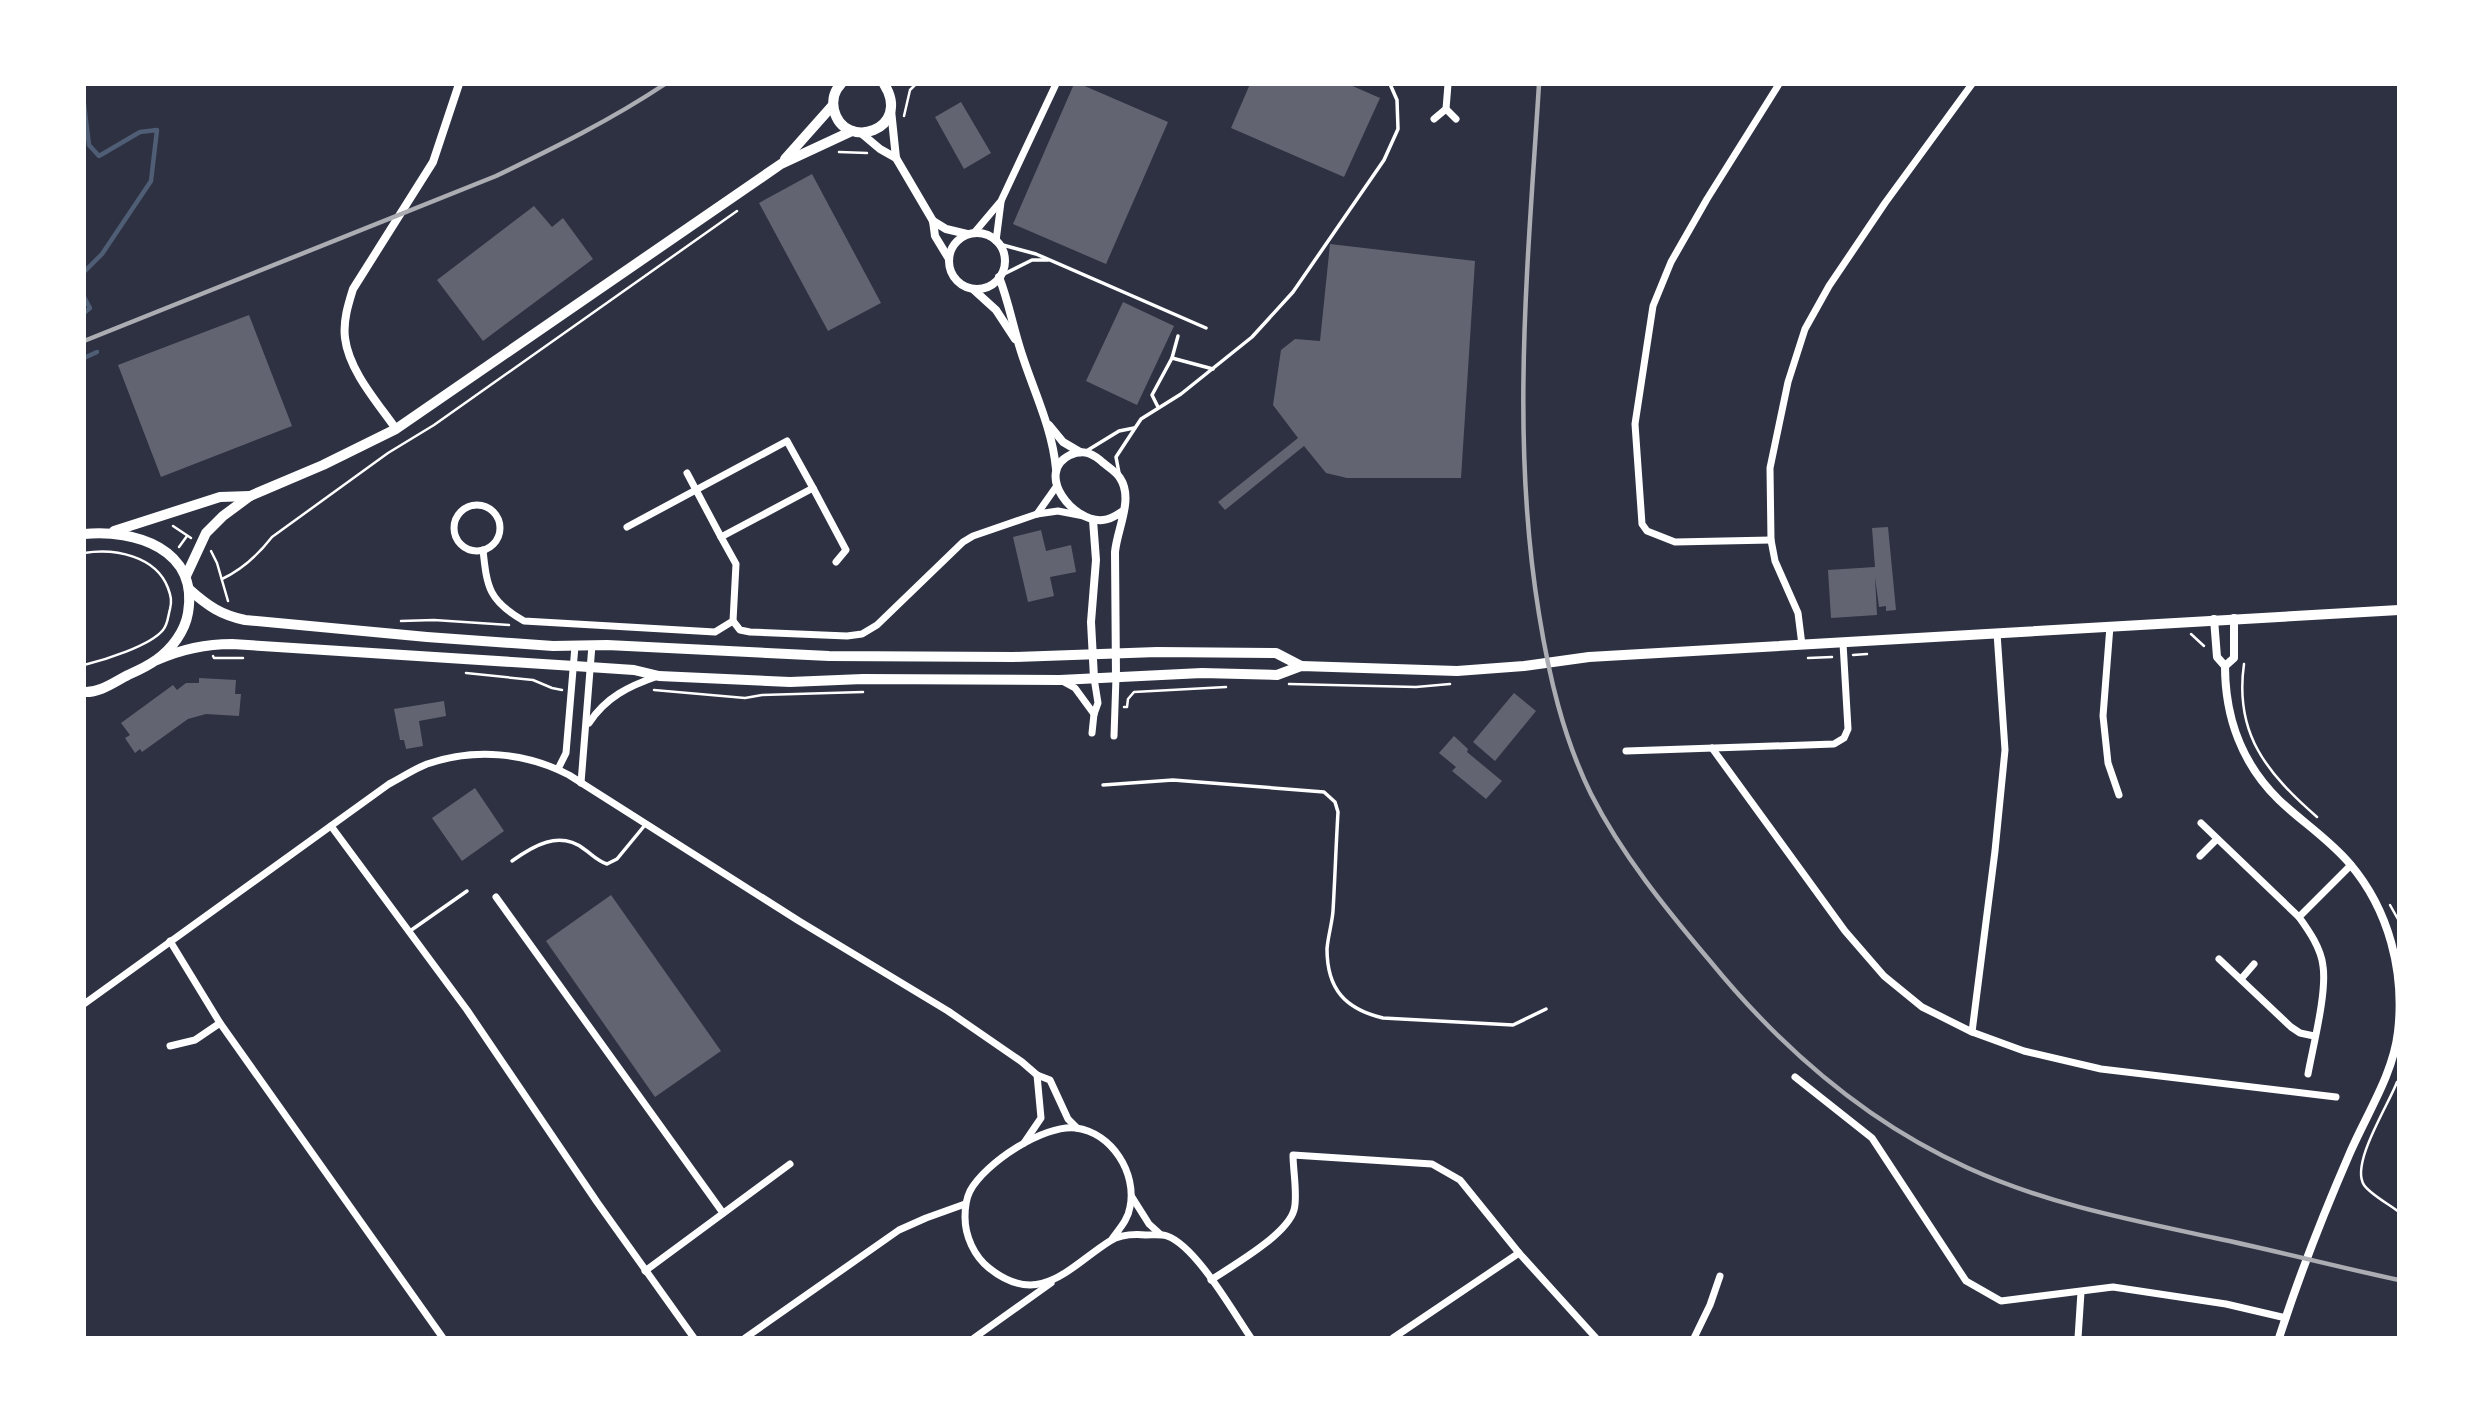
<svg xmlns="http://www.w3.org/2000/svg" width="2483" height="1422" viewBox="0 0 2483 1422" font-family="Commissioner,sans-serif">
	<rect width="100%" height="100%" fill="#2d3142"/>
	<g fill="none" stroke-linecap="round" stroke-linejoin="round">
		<!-- stream -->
		<g stroke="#4f5d75" stroke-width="4.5">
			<polyline points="84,104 89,145 99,156 140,132 157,130 151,181 102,254 84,272"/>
			<polyline points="84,297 90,308 84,313"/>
			<polyline points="84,358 97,352"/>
		</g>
	</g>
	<!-- building -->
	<g fill="#626471">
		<polygon points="1074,84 1080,84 1168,122 1106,264 1013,224"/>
		<polygon points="1250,84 1348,84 1380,98 1344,177 1231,128"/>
		<polygon points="961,102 991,153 964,169 935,117"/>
		<polygon points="812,174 881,303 828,331 759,203"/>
		<polygon points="534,206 552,227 563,218 593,259 483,341 437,280"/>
		<polygon points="1330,244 1475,261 1461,478 1347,478 1326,473 1304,446 1225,510 1218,502 1298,438 1273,405 1281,350 1295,339 1320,341"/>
		<polygon points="1123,302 1174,326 1137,405 1086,381"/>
		<polygon points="249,315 292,426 161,477 118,365"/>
		<polygon points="1888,527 1896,610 1886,611 1886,606 1879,607 1875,577 1877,615 1831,618 1828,570 1875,567 1872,528"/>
		<polygon points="1041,530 1046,551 1071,545 1076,572 1050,577 1054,596 1028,602 1013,537"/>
		<polygon points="199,678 236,680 235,694 241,694 239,716 206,714 188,719 142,752 140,749 135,753 125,738 130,735 121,723 173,685 177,690 186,683 199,683"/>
		<polygon points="1514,693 1536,711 1495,761 1473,742"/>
		<polygon points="444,701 446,716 419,721 423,746 406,749 404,740 400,740 394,709"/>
		<polygon points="1454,736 1468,749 1467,752 1502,781 1486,799 1452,771 1456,767 1439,753"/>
		<polygon points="475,788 504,831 462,861 432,818"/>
		<polygon points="611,895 721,1051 655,1097 546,941"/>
	</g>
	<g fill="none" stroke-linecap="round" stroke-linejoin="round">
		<!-- path -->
		<g stroke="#fff" stroke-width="2.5">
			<polyline points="904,116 910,90 916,84"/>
			<polyline points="839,152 867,153"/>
			<polyline points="173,526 191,538"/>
			<polyline points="179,547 187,536"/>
			<polyline points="211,551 217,563 228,601"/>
			<path d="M 84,553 C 115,548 156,556 168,588 C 171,596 172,601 170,609 C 168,616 168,624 163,630 C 150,646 104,660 84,665"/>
			<path d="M 222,579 C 243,569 258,555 272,537 L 388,453 L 434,425 L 737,211"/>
			<polyline points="401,621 434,620 509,625"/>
			<polyline points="2191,634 2204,646"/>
			<polyline points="1853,655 1867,654"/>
			<polyline points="213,656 214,658 243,658"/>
			<polyline points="1808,658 1832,657"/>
			<path d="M 2244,664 C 2234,734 2267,773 2317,817"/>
			<polyline points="466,673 533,680 552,688 562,690"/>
			<polyline points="1289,684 1416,687 1450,684"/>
			<polyline points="654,690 745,698 762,695 863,692"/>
			<polyline points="1124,707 1127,707 1128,699 1134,692 1226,687"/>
			<polyline points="2390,905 2399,921"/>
			<path d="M 2397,1082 C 2389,1104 2350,1164 2364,1185 C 2371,1195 2389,1204 2399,1212"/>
		</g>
		<!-- service -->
		<g stroke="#fff" stroke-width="3.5">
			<polyline points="999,244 1036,254 1206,328"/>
			<polyline points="1002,275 1032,260 1048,260"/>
			<polyline points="1172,358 1213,369"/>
			<polyline points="1158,407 1152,395 1172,358 1178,336"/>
			<polyline points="1088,450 1119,431 1134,428"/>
			<polyline points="1119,473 1116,457 1141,419 1181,394 1252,337 1293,292 1384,160 1398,129 1397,100 1390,84"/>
			<path d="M 1103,785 L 1173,780 L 1324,792 L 1335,802 L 1338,812 C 1336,845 1335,878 1333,911 C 1332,924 1328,936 1327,949 C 1327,989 1345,1009 1383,1018 L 1513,1025 L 1546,1009"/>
			<path d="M 512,861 C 533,846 559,830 584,849 C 593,855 596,860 607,864 L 617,859 L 645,825"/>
			<polyline points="410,931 467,891"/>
		</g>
		<!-- minor -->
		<g stroke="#fff" stroke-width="7">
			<polyline points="1448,84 1446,109 1456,119"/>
			<polyline points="1434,119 1446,109"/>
			<polyline points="974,233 1001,201 1056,84"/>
			<polyline points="996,241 1001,202"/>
			<polyline points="687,473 721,537"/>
			<polyline points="813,488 846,550 836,562"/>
			<circle cx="477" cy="528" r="23"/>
			<polyline points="1037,514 1056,487"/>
			<polyline points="627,527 787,441 813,488 721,537 736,564 733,621"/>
			<polyline points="1771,540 1675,542 1647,531 1642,524 1635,424 1653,306 1671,262 1707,199 1779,84"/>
			<path d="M 483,550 C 487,588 489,601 524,621 L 715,632 L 733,621 L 740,630 L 750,632 L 847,636 L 862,634 L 877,625 L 963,542 L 973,536 L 1037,514 L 1058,511 L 1084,516"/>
			<polyline points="2110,626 2103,716 2108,763 2119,795"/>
			<polyline points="1802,645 1798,613 1775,561 1771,540 1770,468 1788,382 1805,329 1829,286 1885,203 1972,84"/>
			<polyline points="1064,682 1075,688 1094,714"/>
			<path d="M 589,723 C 606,697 629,686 658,676"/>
			<polyline points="1092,733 1094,714 1098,703 1094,678"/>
			<polyline points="1114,736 1116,677"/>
			<polyline points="1712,748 1845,931 1884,976 1922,1007 1972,1032 2024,1051 2101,1069 2336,1097"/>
			<polyline points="1626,751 1834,744 1844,738 1848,729 1843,643"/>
			<polyline points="558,769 566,753 575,646"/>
			<polyline points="581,783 592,645"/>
			<polyline points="2201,823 2299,917"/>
			<polyline points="331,826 467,1010 597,1202 694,1338"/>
			<polyline points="2200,856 2217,839"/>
			<polyline points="496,897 723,1213"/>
			<polyline points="170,941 220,1023 443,1338"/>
			<polyline points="2219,959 2291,1027 2300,1033 2314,1036"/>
			<polyline points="2241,979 2254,964"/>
			<path d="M 84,1004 L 389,784 C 401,778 414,769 427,764 C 474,748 525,752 569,775 L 799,921 L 948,1011 L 1022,1062 L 1037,1075 L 1050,1080 L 1068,1119 L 1077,1128"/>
			<polyline points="1972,1032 1995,851 2005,750 1997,633"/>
			<polyline points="170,1046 195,1040 220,1023"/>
			<path d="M 2308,1074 C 2313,1046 2327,993 2323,966 C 2321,948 2309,931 2299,917 L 2351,865"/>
			<polyline points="1795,1077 1872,1138 1966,1281 2001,1301 2113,1287 2226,1304 2286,1318"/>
			<polyline points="1024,1143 1041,1118 1037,1075"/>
			<polyline points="1132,1197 1149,1224 1160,1234"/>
			<path d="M 1112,1239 C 1119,1229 1128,1220 1130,1207 C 1137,1173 1112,1133 1076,1128 C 1044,1124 985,1163 970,1191 C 966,1199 965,1208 965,1217 C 965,1236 974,1256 989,1268 C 1040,1309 1070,1266 1110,1241 C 1121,1234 1134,1234 1146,1235 C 1153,1235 1161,1234 1167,1236 C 1196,1246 1233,1312 1251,1338"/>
			<polyline points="1519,1253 1596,1338"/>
			<polyline points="645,1271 790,1164"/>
			<path d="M 1211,1280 C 1232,1266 1287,1235 1294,1210 C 1298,1197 1293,1170 1293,1155 L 1432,1164 L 1460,1180 L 1519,1253 L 1393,1338"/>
			<polyline points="745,1338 899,1230 926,1218 965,1204"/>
			<polyline points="974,1338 1051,1283"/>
			<polyline points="1694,1338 1710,1305 1720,1276"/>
			<polyline points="2078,1338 2081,1292"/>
		</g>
		<!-- tertiary -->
		<g stroke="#fff" stroke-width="8">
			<polyline points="891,110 896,158 933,221 935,236 949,259"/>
			<polyline points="861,133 880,149 896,158"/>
			<polyline points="933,221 946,229 967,234"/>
			<circle cx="977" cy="261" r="28"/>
			<path d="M 999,277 C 1008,300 1012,322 1019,345 C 1031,386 1052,425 1056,469"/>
			<polyline points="974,290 996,310 1015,339"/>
			<polyline points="1049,425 1063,442 1080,452"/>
			<path d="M 396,429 C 378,403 349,371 345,338 C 343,321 348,305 353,289 L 433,162 L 459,84"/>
			<polyline points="1093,520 1096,560 1091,622 1094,678"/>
			<path d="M 2214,619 L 2217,657 L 2225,666 C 2225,717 2242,764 2279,800 C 2302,822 2329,839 2350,864 C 2389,910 2405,972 2398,1032 C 2393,1075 2366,1115 2349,1155 C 2323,1215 2299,1276 2279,1338"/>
			<polyline points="2225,666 2234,658 2234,618"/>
			<path d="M 1116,677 L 1115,552 C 1117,529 1134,499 1120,478 C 1116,471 1106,466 1100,460 C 1090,452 1082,450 1070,455 C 1034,473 1073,523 1103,520 C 1110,520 1117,515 1123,511"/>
		</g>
		<!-- primary -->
		<g stroke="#fff" stroke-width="10">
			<path d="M 841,84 C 834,91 832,100 834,110 C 844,152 913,130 884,84"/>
			<polyline points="785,159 833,105"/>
			<polyline points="114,531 220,497 250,496"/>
			<path d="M 84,534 C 135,529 199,549 188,613 C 185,631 172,649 156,660 C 148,666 137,671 128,675 C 114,682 100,693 84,692"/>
			<polyline points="186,576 206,533 223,516 250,496 323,465 396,429 781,164 852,131"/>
			<path d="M 190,590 C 208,606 221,615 245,620 L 427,637 L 553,646 L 607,645 L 829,656 L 1014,657 L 1157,652 L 1276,653 L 1301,666"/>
			<path d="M 157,660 C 182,649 205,644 232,644 L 574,666 L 634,670 L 659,676 L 790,682 L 863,679 L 1060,680 L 1202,673 L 1277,675 L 1301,666 L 1457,671 L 1524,666 L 1589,657 L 2399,610"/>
		</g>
		<!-- rail -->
		<g stroke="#abadb3" stroke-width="4.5">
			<path d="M 1539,84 C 1528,261 1510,438 1539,614 C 1549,676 1563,737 1591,794 C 1622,855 1666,909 1710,961 C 1781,1048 1866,1122 1968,1168 C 2047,1204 2131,1220 2215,1238 C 2277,1251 2338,1267 2399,1280"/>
			<path d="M 84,341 L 496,176 C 554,148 611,120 665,84"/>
		</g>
	</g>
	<!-- border -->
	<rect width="2483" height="1422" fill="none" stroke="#ffffff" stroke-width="172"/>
</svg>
